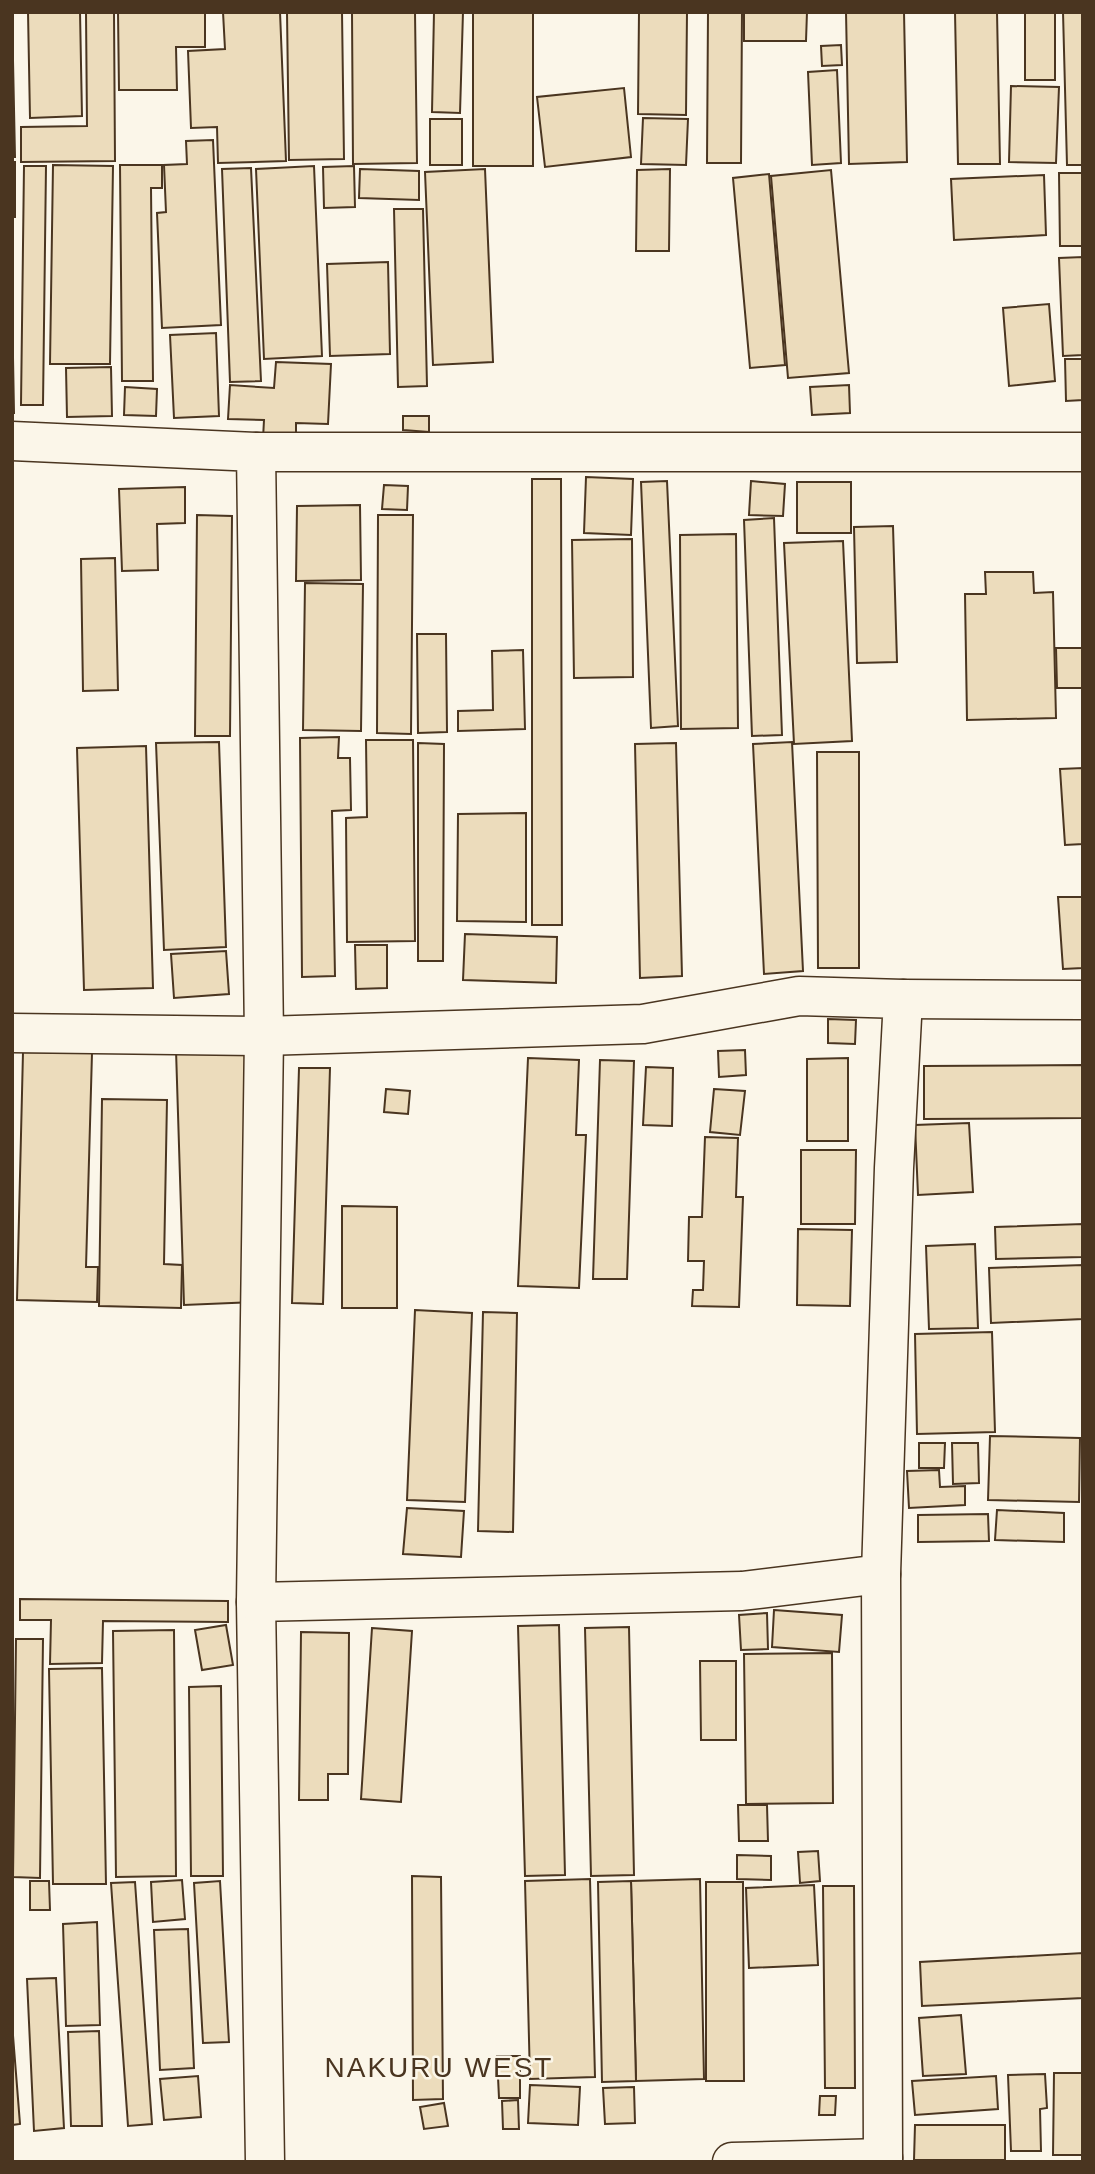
<svg xmlns="http://www.w3.org/2000/svg" width="1095" height="2174" viewBox="0 0 1095 2174" font-family="Arial,sans-serif">
	<rect width="100%" height="100%" fill="#fbf6e9"/>
	<!-- building -->
	<g fill="#ecdcbc" stroke="#4a3520" stroke-width="2">
		<polygon points="12,12 15,157 12,157"/>
		<polygon points="28,12 80,12 82,116 30,118"/>
		<polygon points="86,12 114,12 115,161 21,162 21,127 87,126"/>
		<polygon points="118,12 205,12 205,47 176,47 177,90 119,90"/>
		<polygon points="223,12 280,12 286,161 218,163 217,127 191,128 188,51 225,49"/>
		<polygon points="287,12 342,12 344,159 289,160"/>
		<polygon points="352,12 415,12 417,163 353,164"/>
		<polygon points="434,12 463,12 460,113 432,112"/>
		<rect x="473" y="12" width="60" height="154"/>
		<polygon points="639,12 687,12 686,115 638,114"/>
		<polygon points="708,12 742,12 741,163 707,163"/>
		<polygon points="744,12 807,12 806,41 744,41"/>
		<polygon points="846,12 904,12 907,162 849,164"/>
		<polygon points="955,12 997,12 1000,164 958,164"/>
		<rect x="1025" y="12" width="30" height="68"/>
		<polygon points="1063,12 1083,12 1083,165 1067,165"/>
		<polygon points="841,45 842,65 822,66 821,46"/>
		<polygon points="837,70 841,163 812,165 808,72"/>
		<polygon points="1011,86 1059,87 1056,163 1009,162"/>
		<polygon points="624,88 631,157 545,167 537,97"/>
		<polygon points="643,118 688,119 686,165 641,164"/>
		<rect x="430" y="119" width="32" height="46"/>
		<polygon points="213,140 221,325 162,328 157,213 166,212 164,165 187,164 186,141"/>
		<rect x="12" y="162" width="3" height="55"/>
		<polygon points="53,165 113,166 110,364 50,364"/>
		<polygon points="120,165 162,165 162,188 151,188 153,381 122,381"/>
		<polygon points="24,166 46,166 43,405 21,405"/>
		<polygon points="314,166 322,356 264,359 256,169"/>
		<polygon points="354,166 355,207 324,208 323,167"/>
		<polygon points="251,168 261,381 230,382 222,169"/>
		<polygon points="360,169 419,171 419,200 359,198"/>
		<polygon points="485,169 493,362 433,365 425,172"/>
		<polygon points="670,169 669,251 636,251 637,170"/>
		<polygon points="831,170 849,373 788,378 771,176"/>
		<polygon points="1059,173 1083,173 1083,246 1060,246"/>
		<polygon points="769,174 785,365 750,368 733,178"/>
		<polygon points="1044,175 1046,235 954,240 951,179"/>
		<polygon points="394,209 423,209 427,386 398,387"/>
		<polygon points="1083,257 1083,355 1063,356 1059,258"/>
		<polygon points="388,262 390,354 330,356 327,264"/>
		<polygon points="12,302 14,413 12,413"/>
		<polygon points="1049,304 1055,381 1009,386 1003,308"/>
		<polygon points="216,333 219,416 174,418 170,335"/>
		<polygon points="1065,359 1083,359 1083,400 1066,401"/>
		<polygon points="276,362 331,364 328,424 296,423 296,440 263,439 264,420 228,419 230,385 274,388"/>
		<polygon points="111,367 112,416 67,417 66,368"/>
		<polygon points="849,385 850,413 812,415 810,387"/>
		<polygon points="125,387 157,389 156,416 124,415"/>
		<polygon points="403,416 429,416 429,432 403,430"/>
		<polygon points="586,477 633,479 631,535 584,533"/>
		<polygon points="532,479 561,479 562,925 532,925"/>
		<polygon points="667,481 678,726 651,728 641,482"/>
		<polygon points="751,481 785,484 783,516 749,515"/>
		<rect x="797" y="482" width="54" height="51"/>
		<polygon points="384,485 408,486 407,510 382,509"/>
		<polygon points="185,487 185,523 157,524 158,570 122,571 119,489"/>
		<polygon points="360,505 361,580 296,581 297,506"/>
		<polygon points="197,515 232,516 230,736 195,736"/>
		<polygon points="378,515 413,515 411,734 377,733"/>
		<polygon points="774,518 782,735 752,736 744,520"/>
		<polygon points="893,526 897,662 857,663 854,527"/>
		<polygon points="736,534 738,728 681,729 680,535"/>
		<polygon points="632,539 633,677 574,678 572,540"/>
		<polygon points="843,541 852,741 794,744 784,543"/>
		<polygon points="115,558 118,690 83,691 81,559"/>
		<polygon points="985,572 1033,572 1034,593 1053,592 1056,718 967,720 965,594 986,594"/>
		<polygon points="305,583 363,584 361,731 303,730"/>
		<polygon points="417,634 446,634 447,732 418,733"/>
		<polygon points="1056,648 1083,648 1083,688 1057,688"/>
		<polygon points="523,650 525,729 458,731 458,711 493,710 492,651"/>
		<polygon points="339,737 338,758 350,758 351,810 332,811 335,976 302,977 300,738"/>
		<polygon points="366,740 413,740 415,941 347,942 346,818 367,817"/>
		<polygon points="219,742 226,947 164,950 156,743"/>
		<polygon points="792,742 803,971 764,974 753,744"/>
		<polygon points="418,743 444,744 443,961 418,961"/>
		<polygon points="676,743 682,976 640,978 635,744"/>
		<polygon points="146,746 153,988 84,990 77,748"/>
		<polygon points="817,752 859,752 859,968 818,968"/>
		<polygon points="1083,768 1083,844 1065,845 1060,769"/>
		<polygon points="526,813 526,922 457,921 458,814"/>
		<polygon points="1058,897 1083,897 1083,968 1063,969"/>
		<polygon points="465,934 557,937 556,983 463,980"/>
		<polygon points="355,945 387,945 387,988 356,989"/>
		<polygon points="226,951 229,994 174,998 171,954"/>
		<polygon points="828,1019 856,1020 855,1044 828,1043"/>
		<polygon points="248,1048 255,1302 184,1305 176,1050"/>
		<polygon points="745,1050 746,1075 719,1077 718,1051"/>
		<polygon points="23,1052 92,1053 86,1267 98,1267 97,1302 17,1300"/>
		<polygon points="528,1058 579,1060 576,1135 586,1135 579,1288 518,1286"/>
		<polygon points="848,1058 848,1141 807,1141 807,1059"/>
		<polygon points="600,1060 634,1061 627,1279 593,1279"/>
		<polygon points="1083,1065 1083,1118 924,1119 924,1066"/>
		<polygon points="646,1067 673,1068 672,1126 643,1125"/>
		<polygon points="299,1068 330,1068 323,1304 292,1303"/>
		<polygon points="386,1089 410,1091 408,1114 384,1112"/>
		<polygon points="714,1089 745,1091 740,1135 710,1132"/>
		<polygon points="102,1099 167,1100 164,1264 182,1265 181,1308 99,1306"/>
		<polygon points="969,1123 973,1192 918,1195 915,1125"/>
		<polygon points="705,1137 738,1138 736,1197 743,1197 739,1307 692,1306 693,1290 703,1290 704,1261 688,1261 689,1217 702,1217"/>
		<polygon points="801,1150 856,1150 855,1224 801,1224"/>
		<polygon points="342,1206 397,1207 397,1308 342,1308"/>
		<polygon points="1083,1224 1083,1257 996,1259 995,1227"/>
		<polygon points="798,1229 852,1230 850,1306 797,1305"/>
		<polygon points="975,1244 978,1328 929,1329 926,1246"/>
		<polygon points="1083,1265 1083,1319 991,1323 989,1268"/>
		<polygon points="415,1310 472,1313 465,1502 407,1500"/>
		<polygon points="483,1312 517,1313 513,1532 478,1531"/>
		<polygon points="992,1332 995,1432 917,1434 915,1334"/>
		<polygon points="990,1436 1080,1438 1079,1502 988,1500"/>
		<polygon points="919,1443 945,1443 944,1468 919,1468"/>
		<polygon points="952,1443 978,1443 979,1483 953,1484"/>
		<polygon points="939,1470 940,1487 965,1486 965,1505 909,1508 907,1471"/>
		<polygon points="407,1508 464,1511 461,1557 403,1554"/>
		<polygon points="997,1510 1064,1513 1064,1542 995,1540"/>
		<polygon points="988,1514 989,1541 918,1542 918,1515"/>
		<polygon points="20,1599 228,1601 228,1622 103,1621 102,1663 50,1664 51,1620 20,1620"/>
		<polygon points="774,1610 842,1615 839,1652 772,1647"/>
		<polygon points="767,1613 768,1649 741,1650 739,1615"/>
		<polygon points="226,1625 233,1665 202,1670 195,1630"/>
		<polygon points="559,1625 565,1875 525,1876 518,1626"/>
		<polygon points="629,1627 634,1875 591,1876 585,1628"/>
		<polygon points="372,1628 412,1631 401,1802 361,1799"/>
		<polygon points="174,1630 176,1876 116,1877 113,1631"/>
		<polygon points="301,1632 349,1633 348,1774 328,1774 328,1800 299,1800"/>
		<polygon points="16,1639 43,1639 40,1878 13,1877"/>
		<polygon points="832,1653 833,1803 746,1804 744,1654"/>
		<polygon points="700,1661 736,1661 736,1740 701,1740"/>
		<polygon points="102,1668 106,1884 53,1884 49,1669"/>
		<polygon points="221,1686 223,1876 191,1876 189,1687"/>
		<polygon points="738,1805 767,1805 768,1841 739,1841"/>
		<polygon points="818,1851 820,1881 800,1883 798,1852"/>
		<polygon points="737,1855 771,1856 771,1880 737,1879"/>
		<polygon points="412,1876 441,1877 443,2099 413,2100"/>
		<polygon points="590,1879 595,2077 530,2079 525,1881"/>
		<polygon points="700,1879 704,2079 636,2081 631,1881"/>
		<polygon points="182,1880 185,1919 153,1922 151,1882"/>
		<polygon points="30,1881 49,1881 50,1910 30,1910"/>
		<polygon points="220,1881 229,2042 203,2043 194,1883"/>
		<polygon points="631,1881 636,2081 602,2082 598,1882"/>
		<polygon points="135,1882 152,2124 128,2126 111,1883"/>
		<polygon points="706,1882 743,1882 744,2081 706,2081"/>
		<polygon points="814,1885 818,1965 749,1968 746,1888"/>
		<polygon points="823,1886 854,1886 855,2088 825,2088"/>
		<polygon points="97,1922 100,2025 66,2026 63,1924"/>
		<polygon points="188,1929 194,2068 160,2070 154,1930"/>
		<polygon points="1083,1953 1083,1998 922,2006 920,1962"/>
		<polygon points="56,1978 64,2128 34,2131 27,1979"/>
		<polygon points="961,2015 966,2074 923,2076 919,2018"/>
		<polygon points="12,2023 20,2124 12,2125"/>
		<polygon points="99,2031 102,2126 71,2126 68,2032"/>
		<polygon points="497,2056 520,2056 520,2098 499,2098"/>
		<polygon points="1054,2073 1083,2073 1083,2155 1053,2155"/>
		<polygon points="1045,2074 1047,2108 1040,2109 1041,2151 1011,2151 1008,2075"/>
		<polygon points="198,2076 201,2117 164,2120 160,2079"/>
		<polygon points="996,2076 998,2109 915,2115 912,2081"/>
		<polygon points="530,2085 580,2087 578,2125 528,2123"/>
		<polygon points="634,2087 635,2123 605,2124 603,2088"/>
		<polygon points="820,2096 836,2096 835,2115 819,2115"/>
		<polygon points="518,2100 519,2129 503,2129 502,2101"/>
		<polygon points="444,2103 448,2126 424,2129 420,2107"/>
		<polygon points="915,2125 1005,2125 1005,2160 914,2160"/>
	</g>
	<g fill="none" stroke-linecap="round" stroke-linejoin="round">
		<defs>
			<g id="minor">
				<polyline points="12,441 256,452 264,1036 256,1602 265,2162"/>
				<polyline points="256,452 1083,452"/>
				<polyline points="903,999 1083,1000"/>
				<polyline points="12,1033 264,1036 643,1024 799,996 903,999 894,1168 881,1574 742,1591 256,1602"/>
				<polyline points="881,1574 883,2158"/>
				<polyline points="732,2162 883,2158 883,2162"/>
			</g>
		</defs>
		<!-- minor casing -->
		<use href="#minor" stroke="#4a3520" stroke-width="41"/>
		<!-- minor -->
		<use href="#minor" stroke="#fbf6e9" stroke-width="38"/>
	</g>
	<g text-anchor="middle" stroke-width="5" stroke-linejoin="round" paint-order="stroke">
		<!-- quarter labels -->
		<g font-size="28" letter-spacing="2" fill="#4a3520" stroke="#fbf6e9">
			<text x="439" y="2077">NAKURU WEST</text>
		</g>
	</g>
	<!-- border -->
	<rect width="1095" height="2174" fill="none" stroke="#4a3520" stroke-width="28"/>
</svg>
